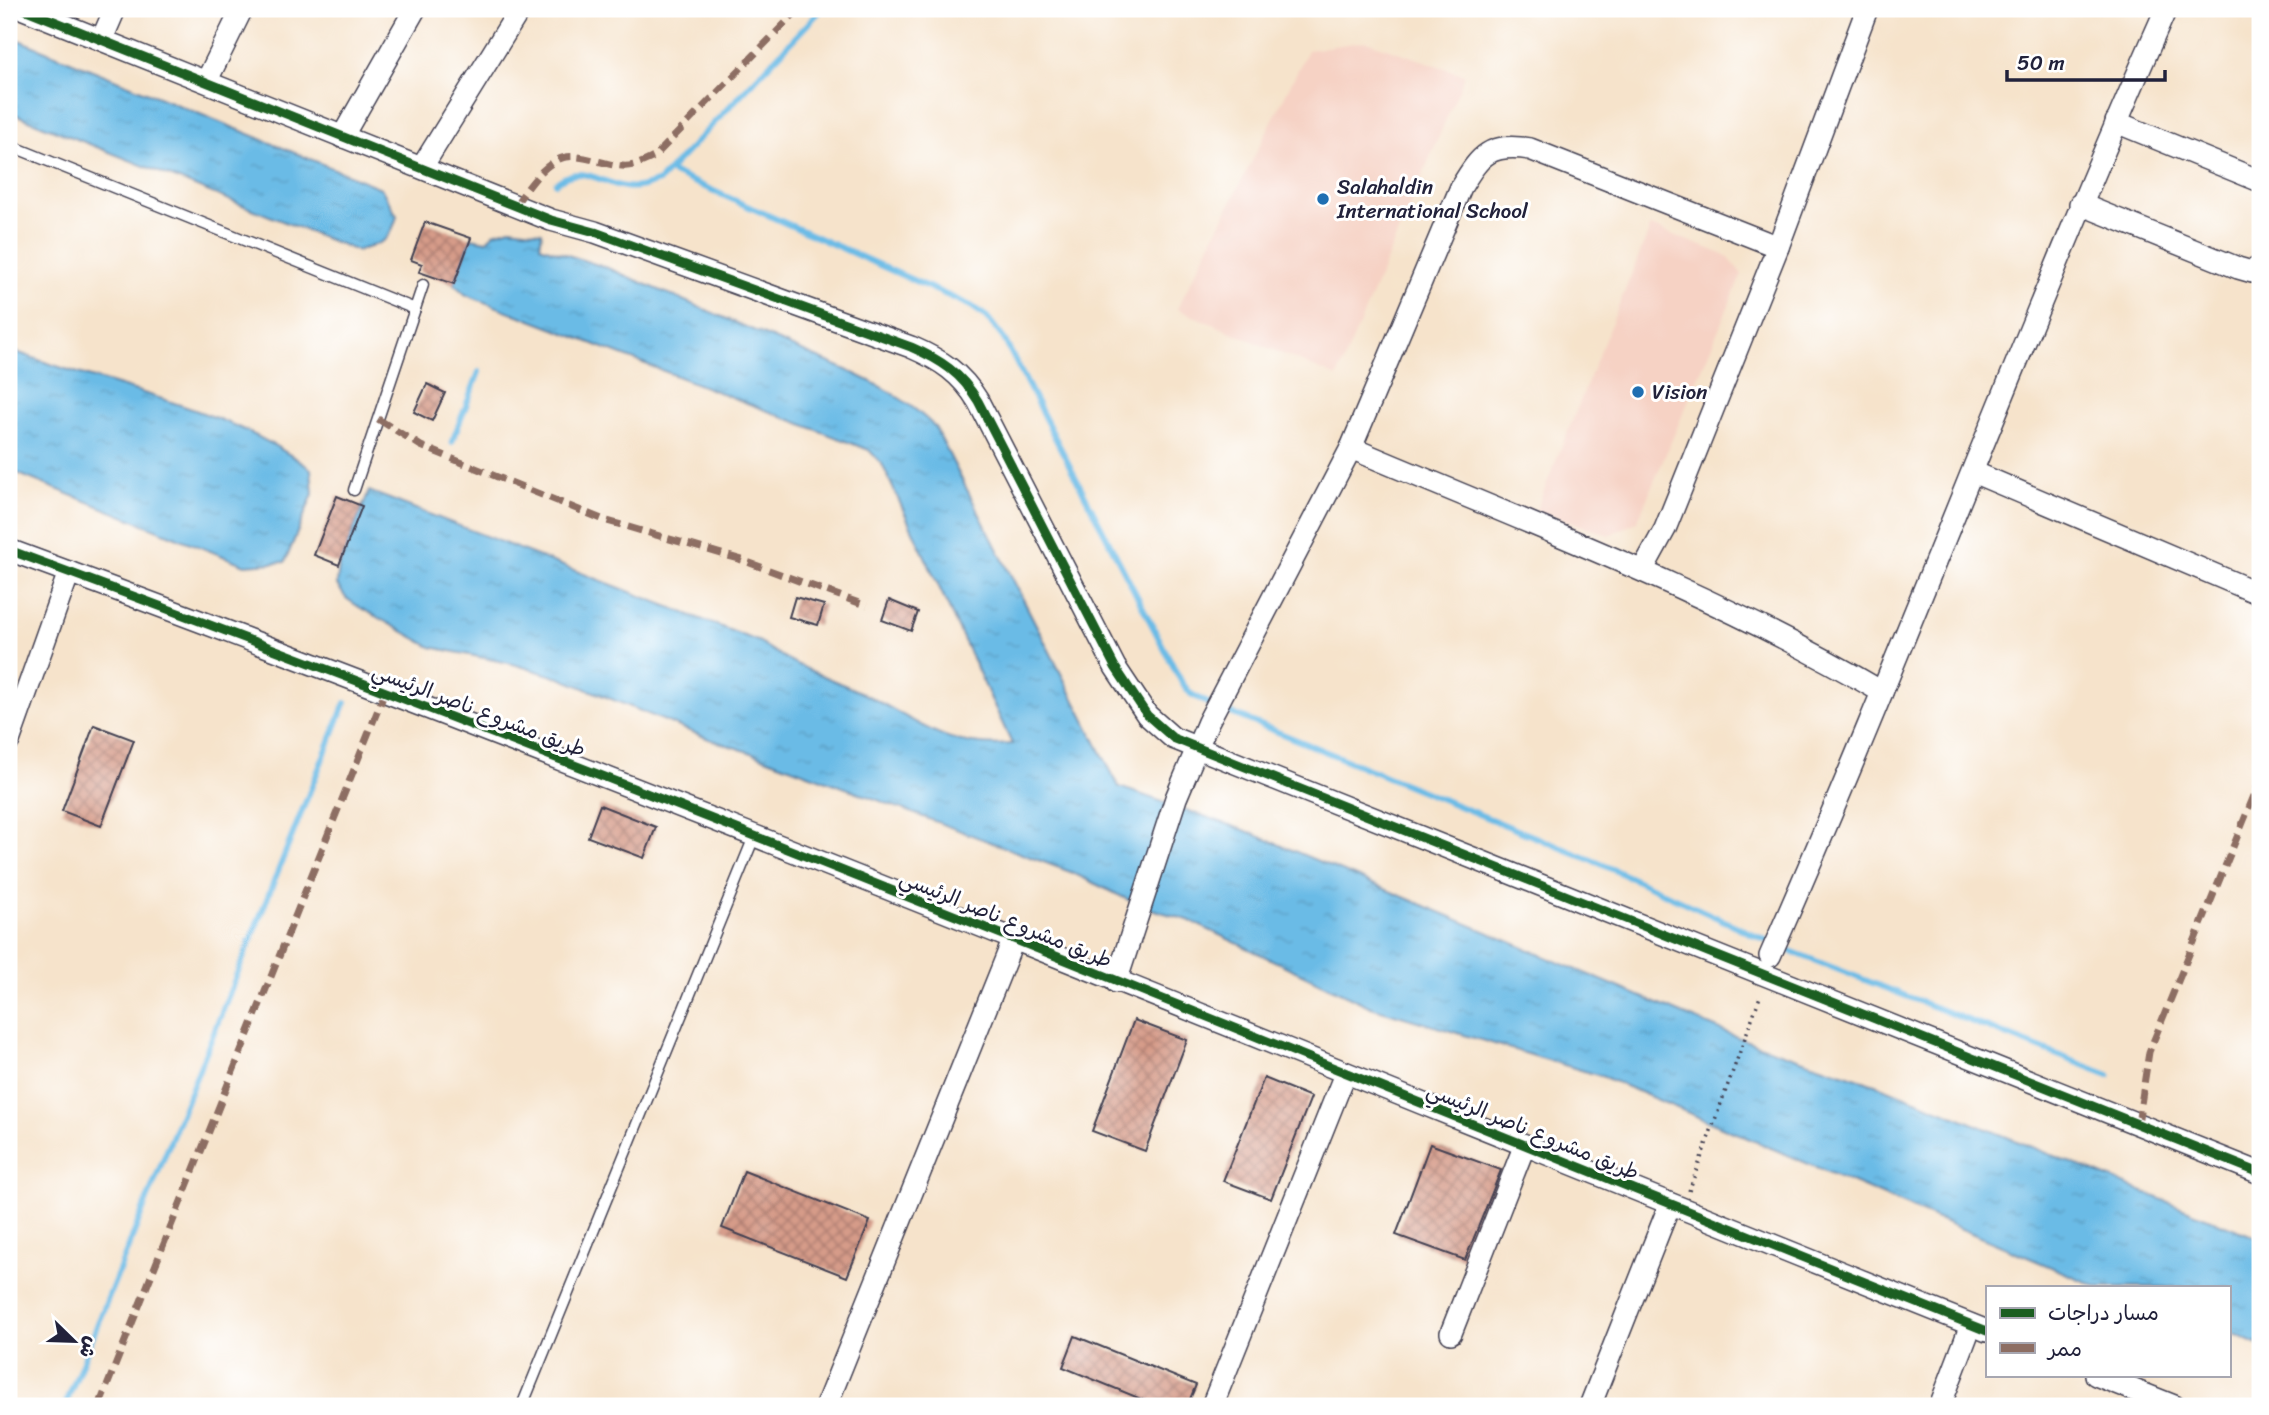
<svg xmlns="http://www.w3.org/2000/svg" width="2269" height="1415" viewBox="0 0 2269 1415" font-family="Sriracha,'Playpen Sans Arabic',sans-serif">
	<defs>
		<pattern id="water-ripples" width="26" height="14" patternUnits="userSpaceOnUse" patternTransform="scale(1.75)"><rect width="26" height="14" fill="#6bbbe6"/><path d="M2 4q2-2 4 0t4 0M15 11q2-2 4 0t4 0" fill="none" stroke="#5ca0c6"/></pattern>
		<pattern id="building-cross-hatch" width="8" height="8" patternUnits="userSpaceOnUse" patternTransform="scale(1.75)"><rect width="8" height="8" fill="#d69b89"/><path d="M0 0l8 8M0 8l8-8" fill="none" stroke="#ad7e71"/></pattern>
	</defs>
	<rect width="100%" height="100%" fill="#fff"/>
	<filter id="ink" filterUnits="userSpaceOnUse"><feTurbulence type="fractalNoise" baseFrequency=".0143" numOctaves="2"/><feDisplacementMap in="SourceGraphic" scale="14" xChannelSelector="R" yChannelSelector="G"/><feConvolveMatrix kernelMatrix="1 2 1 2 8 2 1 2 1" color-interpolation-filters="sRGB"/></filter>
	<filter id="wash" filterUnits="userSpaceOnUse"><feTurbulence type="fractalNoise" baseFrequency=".00686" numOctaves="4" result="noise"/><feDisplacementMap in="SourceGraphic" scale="28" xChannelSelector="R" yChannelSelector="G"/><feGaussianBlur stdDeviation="1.57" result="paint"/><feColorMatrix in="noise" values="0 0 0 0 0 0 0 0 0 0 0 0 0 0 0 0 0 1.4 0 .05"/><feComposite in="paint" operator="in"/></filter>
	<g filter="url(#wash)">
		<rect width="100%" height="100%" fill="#f6e3cb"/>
		<!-- built -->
		<g fill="#f6d2c4">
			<polygon points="1366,41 1465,75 1337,377 1177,309 1308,50"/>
			<polygon points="1651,226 1727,256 1742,274 1637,522 1609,535 1536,510"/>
		</g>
		<!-- water -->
		<g fill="url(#water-ripples)" stroke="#466e90" stroke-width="2">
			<path d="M 9,36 L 381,188 L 397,216 C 390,243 381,243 357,251 L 9,112 Z"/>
			<path d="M 510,228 L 542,232 L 540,246 L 610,269 L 844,369 C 878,384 908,400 935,427 L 1119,787 L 1244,830 L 1744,1040 L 1878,1085 L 2260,1239 L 2260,1346 L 2229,1331 L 2229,1287 L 2098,1287 L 1604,1077 L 1371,1007 L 1188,920 L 1141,906 L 1073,873 L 752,753 L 709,739 L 560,678 L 513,664 L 431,647 L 359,607 L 346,598 L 337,585 L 339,565 L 369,491 L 760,642 C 790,665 828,677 862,693 C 918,720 944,750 1012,744 L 882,464 L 869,450 L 466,295 L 454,284 L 471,238 L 486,241 L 494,233 Z"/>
			<path d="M 9,349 C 108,389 224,404 311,469 L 313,494 L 285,562 L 245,565 L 9,470 Z"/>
		</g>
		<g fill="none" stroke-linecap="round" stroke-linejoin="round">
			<!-- stream -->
			<g stroke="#6bbbe6" stroke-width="6">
				<polyline points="671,172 971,306 987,317 1004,339 1182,683 1191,694 1211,705"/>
				<path d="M 556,183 C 581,163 598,182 625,187 C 637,189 648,185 659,181 L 822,9"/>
				<polyline points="452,442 479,372"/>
				<polyline points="1221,709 1601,864 1785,949 2109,1075"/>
				<polyline points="65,1406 345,703"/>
			</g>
		</g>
		<g id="blocks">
			<!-- building -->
			<g fill="url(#building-cross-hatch)">
				<polygon points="425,222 471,238 454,284 419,272 422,264 411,260"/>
				<polygon points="427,384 445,393 432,421 414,412"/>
				<polygon points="337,496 362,506 339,565 314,555"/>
				<polygon points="795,597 824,605 818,625 789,617"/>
				<polygon points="889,600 918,612 911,631 882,620"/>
				<polygon points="94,725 134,740 101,826 62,811"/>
				<polygon points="600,805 656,827 644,858 588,837"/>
				<polygon points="1134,1020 1187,1040 1145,1151 1092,1131"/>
				<polygon points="1264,1078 1311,1097 1271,1199 1223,1181"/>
				<polygon points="1430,1144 1501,1170 1465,1260 1396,1235"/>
				<polygon points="744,1171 870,1221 847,1277 722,1228"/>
				<polygon points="1075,1336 1196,1385 1187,1406 1158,1406 1063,1367"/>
			</g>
		</g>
	</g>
	<g filter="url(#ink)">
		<use href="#blocks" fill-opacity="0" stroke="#423f51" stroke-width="2"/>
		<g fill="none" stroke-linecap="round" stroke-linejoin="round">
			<defs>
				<g id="lane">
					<polyline points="9,145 415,309"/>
					<polyline points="354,490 423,285"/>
					<polyline points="522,1406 754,837"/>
				</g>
				<g id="street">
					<path d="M 24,9 L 551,220 L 595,232 L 911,347 C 941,360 961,373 978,401 L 1115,667 L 1147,715 L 1173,738 L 2260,1173"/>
					<polyline points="102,39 115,9"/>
					<polyline points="207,80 242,9"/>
					<polyline points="2116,122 2260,181"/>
					<polyline points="342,137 415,9"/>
					<polyline points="422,167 520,9"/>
					<polyline points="2080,204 2238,268 2252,272 2260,266"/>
					<path d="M 1351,448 C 1530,524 1714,593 1882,692"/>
					<polyline points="1973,472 2260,594"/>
					<path d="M 9,550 C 674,795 1329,1068 1987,1331"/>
					<polyline points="1643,569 1665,529 1778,247 1867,9"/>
					<polyline points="9,741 69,572"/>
					<path d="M 1770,956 C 1908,643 2027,322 2166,9"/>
					<path d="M 1116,982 L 1176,798 L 1208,722 L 1351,448 L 1461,187 C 1481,154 1490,143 1530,149 L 1778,247"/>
					<polyline points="1451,1333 1524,1147"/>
					<polyline points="2096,1375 2174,1406"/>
					<polyline points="826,1406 1013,941"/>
					<polyline points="1212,1406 1345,1074"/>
					<polyline points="1590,1406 1670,1204"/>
					<polyline points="1940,1406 1971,1325"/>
				</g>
			</defs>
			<!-- lane casing -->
			<use href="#lane" stroke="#423f51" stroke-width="13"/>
			<!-- street casing -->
			<use href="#street" stroke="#423f51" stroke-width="24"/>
			<!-- path -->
			<polyline stroke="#423f51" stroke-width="3.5" stroke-dasharray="2 5" stroke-linecap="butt" points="1689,1191 1761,994"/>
			<!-- lane -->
			<use href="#lane" stroke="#fff" stroke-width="10"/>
			<!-- street -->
			<use href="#street" stroke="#fff" stroke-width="21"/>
			<!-- quiet -->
			<g stroke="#8d6e63" stroke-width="7" stroke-dasharray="14 7" stroke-linecap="butt">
				<path d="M 515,205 C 527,190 539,169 557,160 C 576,150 602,165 622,166 C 634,167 643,162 654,157 L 799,9"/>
				<polyline points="378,419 421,446 604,520 739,559 867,606"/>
				<polyline points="2138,1124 2149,1052 2260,781"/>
				<polyline points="99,1406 385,692"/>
			</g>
			<defs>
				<g id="cycleway">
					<path d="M 24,9 L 551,220 L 595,232 L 911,347 C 941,360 961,373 978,401 L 1115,667 L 1147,715 L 1173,738 L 2260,1173"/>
					<path d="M 9,550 C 674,795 1329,1068 1987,1331"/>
				</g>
			</defs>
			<!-- cycleway casing -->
			<use href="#cycleway" stroke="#fff" stroke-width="13"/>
			<!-- cycleway -->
			<use href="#cycleway" stroke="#1b5e20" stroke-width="9"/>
		</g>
	</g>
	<!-- markers -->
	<g fill="#1f6fb2" stroke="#fff" stroke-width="2.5">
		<circle cx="1323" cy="199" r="7"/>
		<circle cx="1638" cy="392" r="7"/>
	</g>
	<g text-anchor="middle" stroke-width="6" stroke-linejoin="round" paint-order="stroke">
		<!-- poi labels -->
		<g font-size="21" fill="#22223b" stroke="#fff" text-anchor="start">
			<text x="1337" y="194">Salahaldin<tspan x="1337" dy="24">International School</tspan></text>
			<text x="1652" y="399">Vision</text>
		</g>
		<!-- street labels -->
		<g font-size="21" fill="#22223b" stroke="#fff">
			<text transform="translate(479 710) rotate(21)" y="7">طريق مشروع ناصر الرئيسي</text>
			<text transform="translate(1006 919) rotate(22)" y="7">طريق مشروع ناصر الرئيسي</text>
			<text transform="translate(1533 1131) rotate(22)" y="7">طريق مشروع ناصر الرئيسي</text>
		</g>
	</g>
	<!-- margin -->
	<rect width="2269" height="1415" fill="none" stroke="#fff" stroke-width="35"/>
	<!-- legend -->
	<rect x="1986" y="1286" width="245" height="91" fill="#ffffff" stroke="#a7a7b1" stroke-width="2"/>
	<rect x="2000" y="1308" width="35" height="10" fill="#1b5e20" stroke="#a7a7b1" stroke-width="2"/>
	<text x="2048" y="1320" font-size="21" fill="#22223b">مسار دراجات</text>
	<rect x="2000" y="1343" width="35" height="10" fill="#8d6e63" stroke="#a7a7b1" stroke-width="2"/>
	<text x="2048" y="1356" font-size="21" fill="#22223b">ممر</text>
	<!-- north arrow -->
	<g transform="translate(74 1341) rotate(113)" stroke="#ffffff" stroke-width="5" paint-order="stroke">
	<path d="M0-5L12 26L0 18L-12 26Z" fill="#22223b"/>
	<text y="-10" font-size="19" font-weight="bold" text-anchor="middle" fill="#22223b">ش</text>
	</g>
	<!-- scale -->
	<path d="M2007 70v10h158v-10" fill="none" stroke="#22223b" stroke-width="3.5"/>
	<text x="2017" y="70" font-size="21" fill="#22223b" stroke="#ffffff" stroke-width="5" paint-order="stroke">50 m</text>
</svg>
